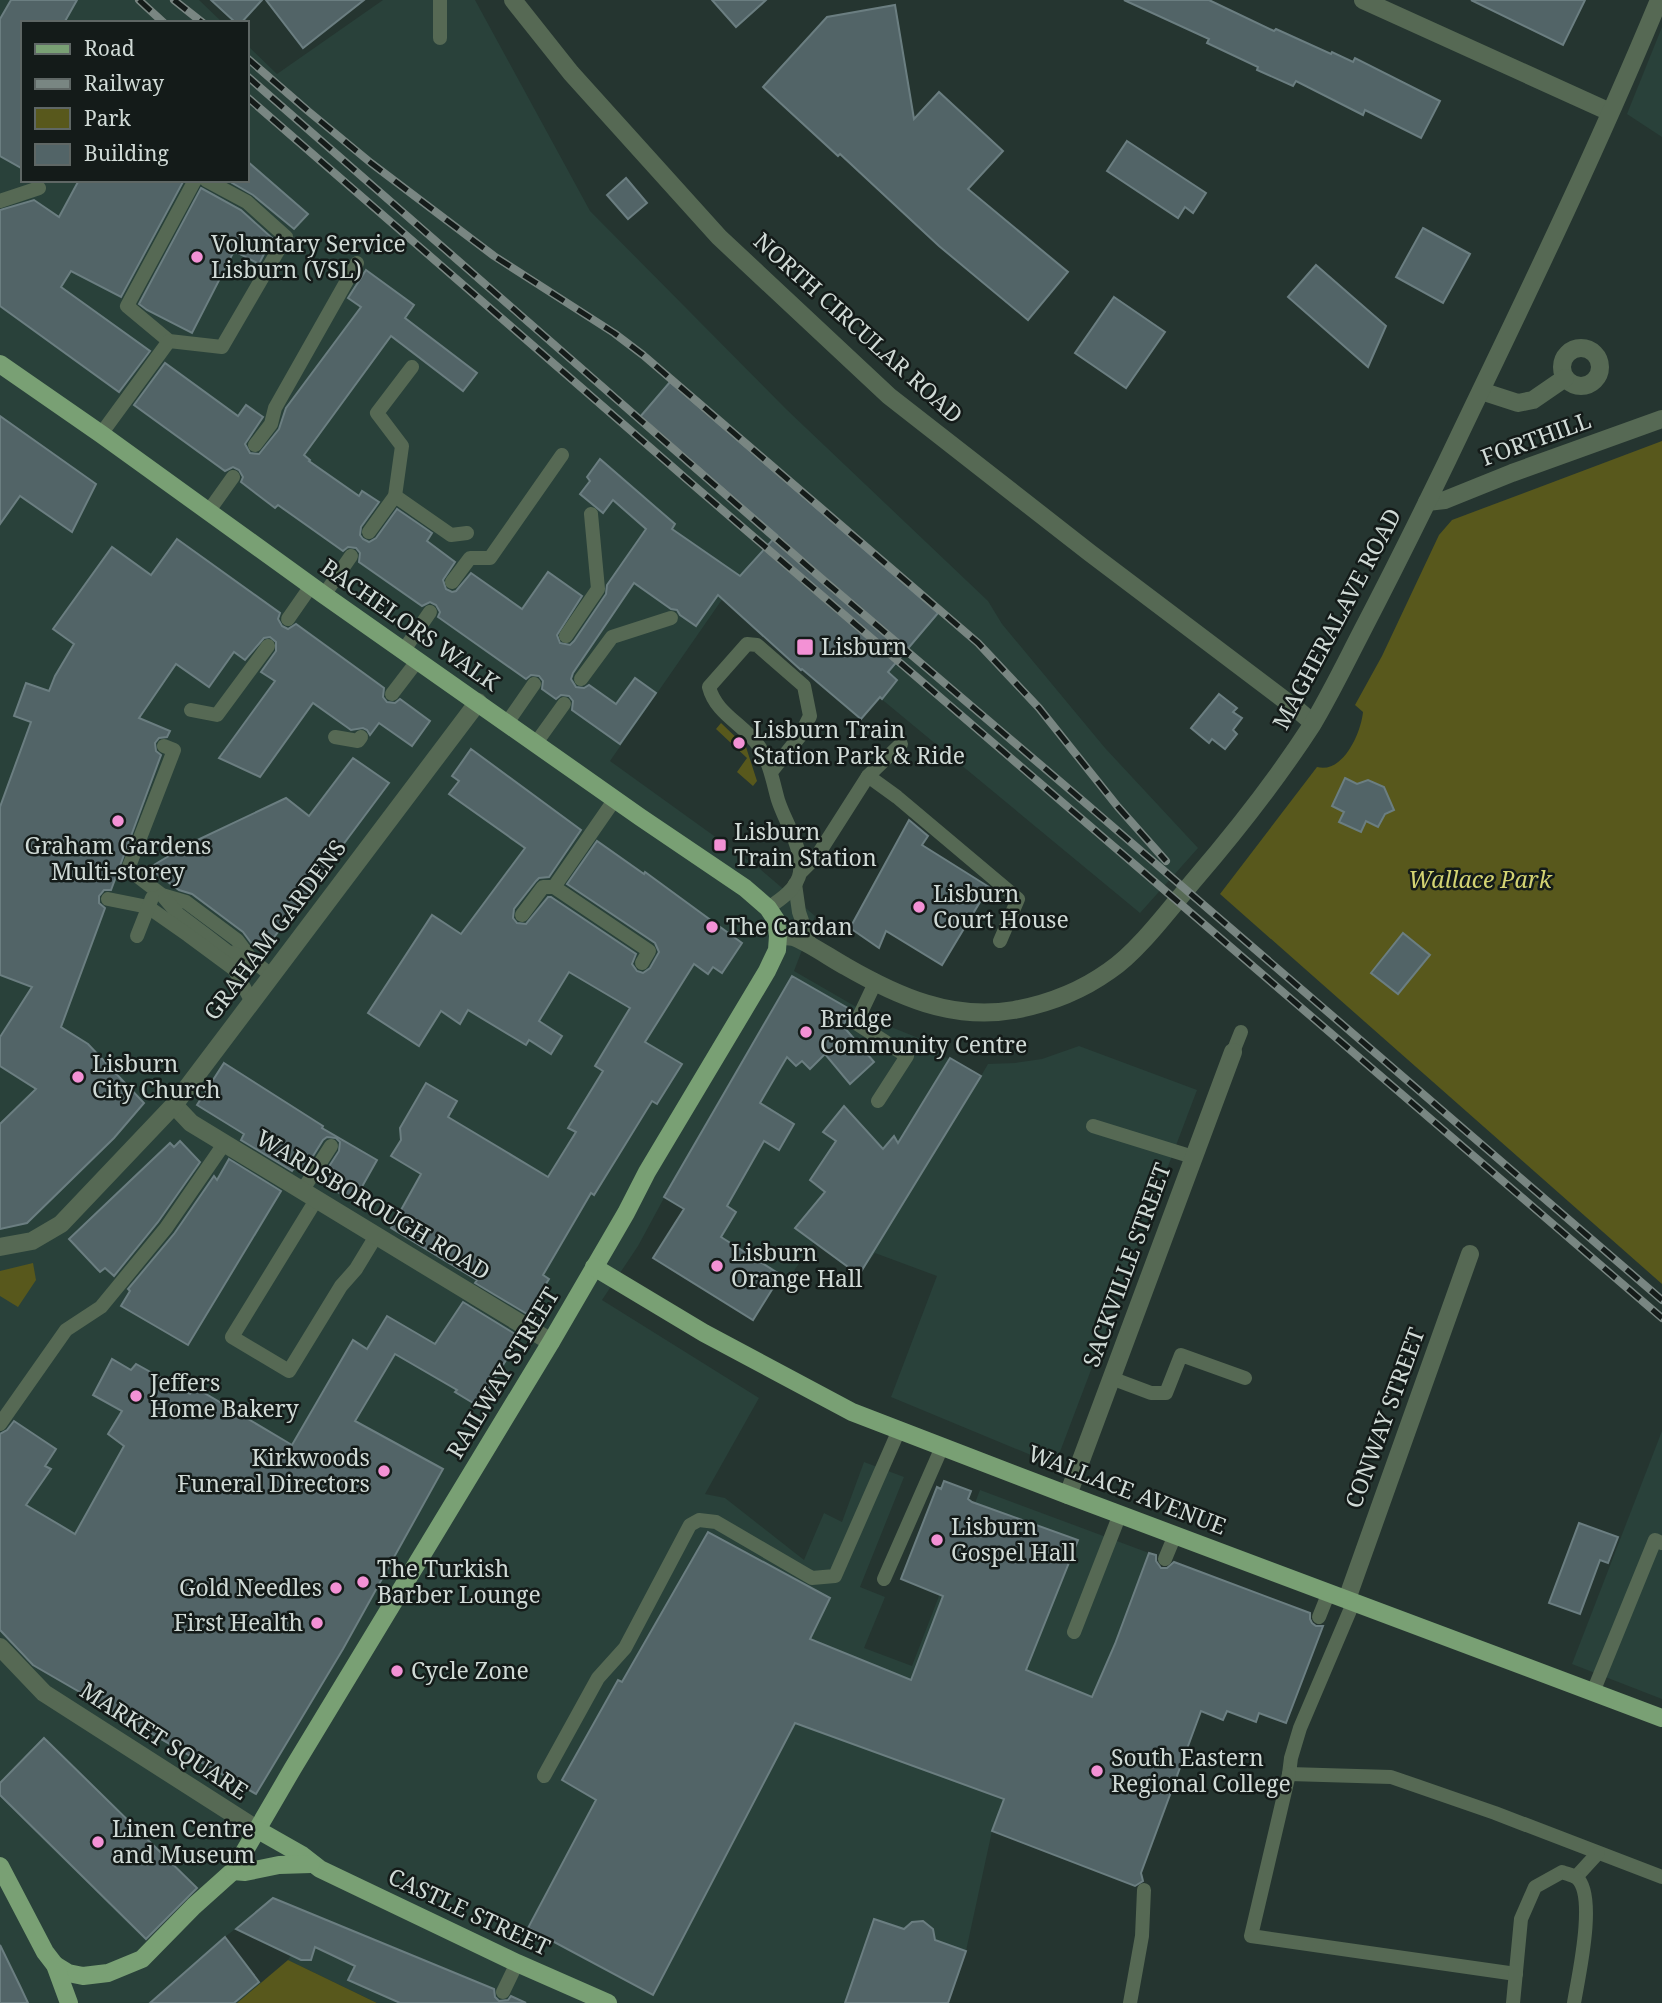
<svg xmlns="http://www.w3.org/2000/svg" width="1662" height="2003" viewBox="0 0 1662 2003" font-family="'Noto Serif',serif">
	<rect width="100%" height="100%" fill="#253530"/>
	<!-- built -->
	<g fill="#29413a">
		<polygon points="0,0 199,0 223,23 23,23 23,180 247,180 247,45 277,74 383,0 475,0 590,211 786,409 988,601 1002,624 1105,748 1198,848 1140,913 885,702 739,575 610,761 760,869 815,916 794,971 891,1027 926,1041 926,1047 981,1076 988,1064 1015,1063 1042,1059 1079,1046 1197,1090 1055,1465 891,1397 937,1276 875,1253 859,1275 814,1242 791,1275 781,1275 681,1212 683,1209 664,1198 638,1246 602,1300 759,1398 705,1494 725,1498 804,1560 824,1513 842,1522 864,1462 904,1477 860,1587 885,1597 864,1648 912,1666 980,1490 1149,1553 1115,1644 1092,1697 1051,1681 992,1831 966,1951 948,2003 377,2003 288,1960 291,1955 254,1914 225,1937 261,1983 237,2003 0,2003"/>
		<polygon points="1662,27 1662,137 1627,114"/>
		<polygon points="1662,1431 1662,1699 1572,1664"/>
	</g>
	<!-- green -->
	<g fill="#58581c">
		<path d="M 1662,441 L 1662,1284 L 1220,894 L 1317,767 C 1343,774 1361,733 1363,712 L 1355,705 L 1382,656 L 1439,535 L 1452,520 Z"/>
		<polygon points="721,723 746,747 757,781 753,786 737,772 747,758 716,729"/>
		<polygon points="33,1263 36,1280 18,1307 0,1296 0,1271"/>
		<polygon points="288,1960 377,2003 237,2003"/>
	</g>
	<!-- building -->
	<g fill="#526467" stroke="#6b7e81" stroke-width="2">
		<polygon points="11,0 77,0 64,23 23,23 23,169 0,156 0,19"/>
		<polygon points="211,0 262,0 241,23 236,23"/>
		<polygon points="266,0 364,0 303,48"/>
		<polygon points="712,0 766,0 736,27"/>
		<polygon points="1124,0 1209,0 1274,31 1276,29 1331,54 1332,52 1353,62 1355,58 1440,101 1421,138 1365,110 1363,115 1296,81 1293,86 1257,70 1258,67 1207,43 1209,39"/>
		<polygon points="1471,0 1585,0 1563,45"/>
		<polygon points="895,5 914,119 939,92 1003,151 968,189 1068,272 1028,320 939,246 840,154 838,156 763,87 827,17"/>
		<polygon points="1127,141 1206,193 1193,213 1185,207 1178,218 1107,171"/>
		<polygon points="247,161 308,214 294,229 253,195 227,180 247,180"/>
		<polygon points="626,178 647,203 628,219 607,195"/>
		<polygon points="79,180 184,180 121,297 71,271 61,287 150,351 119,392 0,306 0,210 34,200 59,217"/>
		<polygon points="201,188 241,210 272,238 259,264 234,251 192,333 147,310 139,304"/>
		<polygon points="1423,228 1470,254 1443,303 1396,277"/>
		<polygon points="1316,265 1386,326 1368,367 1288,297"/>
		<polygon points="366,270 414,305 405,318 477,373 463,391 391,336 304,455 310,460 309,461 359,496 362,491 379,502 361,527 360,535 363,539 369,542 376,538 397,509 432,533 427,541 455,562 443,580 446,589 452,592 456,591 471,573 522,609 548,572 582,596 557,635 560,643 570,645 574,641 606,594 607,585 646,529 613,500 603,513 580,494 590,481 587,477 600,459 675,524 672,529 740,576 777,535 640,417 670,382 938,613 888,672 897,680 882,699 880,697 861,719 802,669 801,670 718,595 696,626 680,615 677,610 671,609 634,583 573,673 571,679 576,687 584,688 589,685 616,704 635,678 656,693 620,744 572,710 573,701 569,696 561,695 556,699 542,689 543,681 539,676 531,675 526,679 438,617 440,612 436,605 430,602 422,606 359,562 360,553 356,548 348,547 343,551 278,505 275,508 241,482 243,477 239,470 233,467 225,471 134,405 165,363 238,416 246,405 263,417 245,444 250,453 259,454 279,429 286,408 361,307 348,298"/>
		<polygon points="1114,297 1165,332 1126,388 1075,353"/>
		<polygon points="0,416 96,484 72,532 20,496 0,524"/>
		<polygon points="177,539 280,613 278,619 282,626 288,629 296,624 384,688 383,697 387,702 395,703 400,699 430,721 412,746 379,723 370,735 367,730 363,728 351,730 313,703 260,777 219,758 275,681 261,672 276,651 276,642 270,637 264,638 245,660 234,652 209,687 176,664 139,718 170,731 167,737 159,738 155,743 156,751 161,755 111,890 104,890 99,896 99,903 105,908 61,1027 88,1044 144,1103 114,1138 27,1223 0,1229 0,1124 36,1089 0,1066 0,1037 32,987 0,975 0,807 31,722 14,716 26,683 49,691 55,676 74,644 53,629 112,547 151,575"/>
		<polygon points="1219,694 1237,708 1233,712 1242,718 1233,730 1237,734 1225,749 1212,739 1209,743 1191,728"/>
		<polygon points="471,749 581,830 549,877 539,878 536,881 514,909 513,918 517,923 526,924 548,897 551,897 636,954 632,964 637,971 643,973 650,968 659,952 655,943 567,884 597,841 644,874 645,872 742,943 722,973 713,967 708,974 694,964 645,1042 682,1064 657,1104 652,1101 594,1195 591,1193 543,1275 549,1279 527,1314 475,1283 477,1280 391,1228 421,1174 391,1156 401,1140 400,1128 426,1083 457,1101 448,1117 548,1177 576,1132 568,1128 603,1071 595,1066 630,1008 569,972 539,1021 562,1036 551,1054 529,1040 526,1045 468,1010 460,1024 441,1011 419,1046 368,1013 432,915 461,934 525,848 449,794 459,781 452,776"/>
		<polygon points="353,758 389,783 263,952 252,944 243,932 192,894 179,890 149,868 187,845 286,798 309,816"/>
		<polygon points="1345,778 1357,784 1368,780 1384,787 1394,810 1385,814 1378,827 1366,821 1361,832 1339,822 1344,812 1332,806"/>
		<polygon points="909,820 928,836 922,845 989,887 942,965 886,931 879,948 850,928"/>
		<polygon points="1403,933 1430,955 1398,994 1371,973"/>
		<polygon points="792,976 851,1010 843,1026 874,1062 850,1084 825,1054 810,1069 802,1061 796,1066 787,1057 760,1103 794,1124 779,1150 764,1141 727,1206 736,1212 721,1237 781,1275 753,1320 653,1258 684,1209 664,1197"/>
		<polygon points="950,1058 981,1076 859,1275 795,1228 825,1192 810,1180 836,1141 823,1132 844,1106 883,1149 894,1136 898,1143"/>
		<polygon points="224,1063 323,1126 322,1128 377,1160 354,1201 319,1182 339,1151 340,1142 336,1138 327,1137 323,1140 303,1172 295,1167 292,1171 241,1140 244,1134 197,1105"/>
		<polygon points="180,1141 200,1162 158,1222 114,1276 105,1268 100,1272 69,1239 170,1143 174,1147"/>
		<polygon points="229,1159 281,1191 188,1345 121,1306 130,1291 128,1289 174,1234 214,1176 217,1180"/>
		<polygon points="463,1302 515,1334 509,1344 514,1347 478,1406 455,1392 457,1390 395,1354 355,1421 443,1469 343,1649 256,1794 33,1665 0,1630 0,1434 7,1430 14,1421 56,1449 45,1466 51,1469 26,1505 75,1534 124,1446 108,1434 122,1411 93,1395 112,1359 131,1370 136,1364 190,1394 194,1387 292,1445 353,1340 367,1349 387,1316 435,1344"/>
		<polygon points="944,1481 971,1491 968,1499 972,1502 1078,1540 1026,1670 1092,1697 1115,1644 1149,1553 1156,1555 1156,1561 1161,1568 1167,1568 1174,1562 1310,1613 1310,1619 1312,1623 1316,1626 1323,1626 1286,1723 1259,1713 1256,1722 1227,1711 1223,1720 1201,1711 1141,1873 1143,1881 1135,1886 992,1831 1004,1799 795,1723 653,1995 528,1928 596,1800 562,1780 618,1680 622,1682 708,1532 830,1598 810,1639 911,1680 943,1596 901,1579 937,1487 941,1489"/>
		<polygon points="1579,1523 1618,1537 1608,1563 1600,1560 1580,1614 1549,1603"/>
		<polygon points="44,1738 197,1888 146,1939 0,1795 0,1783"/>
		<polygon points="273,1898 494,1989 495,1997 499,2001 508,2000 511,1996 526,2003 400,2003 348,1980 355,1966 315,1947 311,1960 301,1960 236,1929"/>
		<polygon points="874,1919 904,1929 912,1922 923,1921 933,1929 935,1940 966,1951 948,2003 845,2003"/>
		<polygon points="225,1937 259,1982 234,2003 150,2003"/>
		<polygon points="0,1945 20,1986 28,2003 0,2003"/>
	</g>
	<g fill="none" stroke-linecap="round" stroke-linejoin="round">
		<!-- service -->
		<g stroke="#566954" stroke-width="14">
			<polyline points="440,38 440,0"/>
			<polyline points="195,180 127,306 169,341 222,347 286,237 247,202 206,180"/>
			<polyline points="0,201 39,188"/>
			<polyline points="101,434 169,341"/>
			<polyline points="255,445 271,424 275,408 357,263"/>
			<polyline points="395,496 451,535 467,533"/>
			<polyline points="208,512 233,477"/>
			<polyline points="369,532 395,496 402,446 377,413 412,367"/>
			<polyline points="452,582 470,558 490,558 562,455"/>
			<polyline points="324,595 351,556"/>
			<polyline points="288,619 311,586"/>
			<polyline points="566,636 598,589 591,514"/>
			<polyline points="404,650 430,612"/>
			<polyline points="581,679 612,637 671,618"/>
			<polyline points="392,694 418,660"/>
			<polyline points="191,710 217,715 268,646"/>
			<polyline points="507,723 534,684"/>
			<polyline points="335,737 358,741 361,737"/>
			<polyline points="536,743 564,704"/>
			<polyline points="164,746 174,750 128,869 162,895 186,902 237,940 252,960"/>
			<polyline points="868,776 897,797 1018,899 1000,941"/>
			<polyline points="800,873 817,856 868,776 901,744"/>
			<polyline points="795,884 799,912 811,947"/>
			<polyline points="554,887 649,951 642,963"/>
			<polyline points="162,895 178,914 206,935 228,952 252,960 271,975"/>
			<polyline points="108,899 148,907 188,935 234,969 252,1002"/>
			<path d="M 768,908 C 780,900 798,888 800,872 C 803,848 785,822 778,800 C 773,782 770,764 760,748 C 746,725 716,715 709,687 L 747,644 L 757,645 L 804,686 L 810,716 L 800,736 L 771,772"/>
			<polyline points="522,915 543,887 554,887 615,799"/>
			<polyline points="137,936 152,898"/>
			<polyline points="875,983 856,1023 907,1056 878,1101"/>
			<polyline points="1233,1052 1241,1032"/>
			<polyline points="1093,1126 1193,1157"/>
			<polyline points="302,1191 331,1146"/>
			<polyline points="316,1200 232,1337 289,1371 341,1286 356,1269 376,1236"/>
			<polyline points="1111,1378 1151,1393 1166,1393 1181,1355 1245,1378"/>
			<polyline points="0,1424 66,1330 101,1307 166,1228 224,1144"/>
			<polyline points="1165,1559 1175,1535"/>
			<polyline points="884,1579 942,1447"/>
			<polyline points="1354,1601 1300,1728 1291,1758 1289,1774 1391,1777 1495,1813 1662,1877"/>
			<polyline points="1319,1617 1329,1592"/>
			<polyline points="1074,1632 1120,1514"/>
			<polyline points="1593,1692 1655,1540 1662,1543"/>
			<polyline points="1289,1774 1251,1936 1516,1974"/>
			<polyline points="544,1776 598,1678 625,1648 690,1525 699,1520 716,1522 812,1578 835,1576 899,1430"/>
			<polyline points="1576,1877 1598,1853"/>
			<polyline points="503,1992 517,1963"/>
			<polyline points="1130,2003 1142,1936 1144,1890"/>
			<path d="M 1513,2003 L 1521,1919 L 1535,1887 L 1562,1872 C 1567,1874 1573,1875 1577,1878 C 1597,1896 1578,1978 1574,2003"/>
		</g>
		<!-- pedestrian -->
		<polyline stroke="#566954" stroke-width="18" points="0,1647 44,1693 258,1830"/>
		<!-- minor -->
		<g stroke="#566954" stroke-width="18">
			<polyline points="513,0 571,73 719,237 889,396 1090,553 1299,711 1313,723"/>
			<polyline points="1363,0 1610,112"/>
			<circle cx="1581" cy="367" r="19"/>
			<polyline points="1481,391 1518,403 1533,400 1565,378"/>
			<polyline points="1427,502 1445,500 1512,473 1662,419"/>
			<polyline points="174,1105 191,1123 551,1342"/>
			<polyline points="0,1247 32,1241 61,1224 174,1105 478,702"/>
			<polyline points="1068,1495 1233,1052"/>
			<polyline points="1347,1599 1470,1254"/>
		</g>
		<!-- tertiary -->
		<path stroke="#566954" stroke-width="18" d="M 778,936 C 783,936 788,936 793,937 C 806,941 832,959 845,966 C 897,996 952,1021 1014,1010 C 1047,1004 1081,991 1109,971 C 1138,952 1172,906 1195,879 C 1237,830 1277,779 1312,725 C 1330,695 1345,664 1361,633 C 1399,560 1435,487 1470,413 C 1536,276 1601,140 1659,0"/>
		<!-- primary -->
		<g stroke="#79a074" stroke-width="18">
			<polyline points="0,364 101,434 324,595 640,817 745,888 768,908 776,920 778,936 777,950 767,971 647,1172 626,1213 551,1342 293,1768 233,1871 194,1906 142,1959 108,1973 83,1976 68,1973 55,1965"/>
			<polyline points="594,1267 704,1333 852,1412 1068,1495 1662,1718"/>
			<polyline points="258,1830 302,1855 320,1869 517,1963 608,2003"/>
			<polyline points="0,1866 45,1952 55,1965 69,2003"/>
			<polyline points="233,1871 245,1872 279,1865 311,1864"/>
		</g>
		<defs>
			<g id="rail">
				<polyline points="139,0 164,23"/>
				<polyline points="174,0 203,23"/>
				<polyline points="247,58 308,111 371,163 494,256 614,333 643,355 978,643 1039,708 1118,807 1166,861"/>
				<polyline points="247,76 821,578 1083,801 1662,1300"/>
				<polyline points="247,97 691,483 1662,1318"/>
			</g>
		</defs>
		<!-- rail casing -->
		<use href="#rail" stroke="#798682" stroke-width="8"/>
		<!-- rail -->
		<use href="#rail" stroke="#141b19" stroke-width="5" stroke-dasharray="16" stroke-linecap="butt"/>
	</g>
	<!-- markers -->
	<g fill="#f391d5" stroke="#141b19" stroke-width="2.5">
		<circle cx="197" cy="257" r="7"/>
		<rect x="796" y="638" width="18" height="18" rx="3.5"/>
		<circle cx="739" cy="743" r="7"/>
		<circle cx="118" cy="821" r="7"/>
		<rect x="713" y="838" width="14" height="14" rx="3.5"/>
		<circle cx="919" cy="907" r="7"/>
		<circle cx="712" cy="927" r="7"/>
		<circle cx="806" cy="1032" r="7"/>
		<circle cx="78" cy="1077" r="7"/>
		<circle cx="717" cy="1266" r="7"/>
		<circle cx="136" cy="1396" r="7"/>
		<circle cx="384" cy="1471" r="7"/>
		<circle cx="937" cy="1540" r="7"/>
		<circle cx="363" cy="1582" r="7"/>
		<circle cx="336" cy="1588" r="7"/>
		<circle cx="317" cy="1623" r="7"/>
		<circle cx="397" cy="1671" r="7"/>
		<circle cx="1097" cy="1771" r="7"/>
		<circle cx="98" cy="1842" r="7"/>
	</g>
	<g text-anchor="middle" stroke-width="5" stroke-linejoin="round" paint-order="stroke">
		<!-- poi labels -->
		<g font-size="23" fill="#d0dad6" stroke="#141b19" text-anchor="start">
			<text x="211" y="252">Voluntary Service<tspan x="211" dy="26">Lisburn (VSL)</tspan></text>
			<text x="821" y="655">Lisburn</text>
			<text x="753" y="738">Lisburn Train<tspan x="753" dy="26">Station Park &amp; Ride</tspan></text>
			<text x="734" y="840">Lisburn<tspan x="734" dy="26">Train Station</tspan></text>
			<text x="118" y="854" text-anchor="middle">Graham Gardens<tspan x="118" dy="26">Multi-storey</tspan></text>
			<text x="933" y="902">Lisburn<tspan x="933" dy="26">Court House</tspan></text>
			<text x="726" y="935">The Cardan</text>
			<text x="820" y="1027">Bridge<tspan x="820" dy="26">Community Centre</tspan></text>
			<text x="92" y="1072">Lisburn<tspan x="92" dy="26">City Church</tspan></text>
			<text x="731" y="1261">Lisburn<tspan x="731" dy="26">Orange Hall</tspan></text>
			<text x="150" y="1391">Jeffers<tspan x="150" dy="26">Home Bakery</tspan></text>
			<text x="370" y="1466" text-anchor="end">Kirkwoods<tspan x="370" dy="26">Funeral Directors</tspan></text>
			<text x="951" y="1535">Lisburn<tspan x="951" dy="26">Gospel Hall</tspan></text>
			<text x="377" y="1577">The Turkish<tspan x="377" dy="26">Barber Lounge</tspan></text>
			<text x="322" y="1596" text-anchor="end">Gold Needles</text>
			<text x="303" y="1631" text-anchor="end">First Health</text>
			<text x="411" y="1679">Cycle Zone</text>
			<text x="1111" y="1766">South Eastern<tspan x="1111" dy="26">Regional College</tspan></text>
			<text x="112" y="1837">Linen Centre<tspan x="112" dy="26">and Museum</tspan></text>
		</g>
		<!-- street labels -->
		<g font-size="23" fill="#d0dad6" stroke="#141b19">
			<text transform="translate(858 328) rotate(42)" y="8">NORTH CIRCULAR ROAD</text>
			<text transform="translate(1536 439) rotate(-20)" y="8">FORTHILL</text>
			<text transform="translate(1337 619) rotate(-62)" y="8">MAGHERALAVE ROAD</text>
			<text transform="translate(410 625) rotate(35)" y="8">BACHELORS WALK</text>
			<text transform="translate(275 930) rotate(-53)" y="8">GRAHAM GARDENS</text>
			<text transform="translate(373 1205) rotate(31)" y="8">WARDSBOROUGH ROAD</text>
			<text transform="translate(1127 1265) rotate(-70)" y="8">SACKVILLE STREET</text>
			<text transform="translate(503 1373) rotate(-59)" y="8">RAILWAY STREET</text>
			<text transform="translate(1385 1418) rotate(-70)" y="8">CONWAY STREET</text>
			<text transform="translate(1127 1490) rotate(21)" y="8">WALLACE AVENUE</text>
			<text transform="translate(164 1741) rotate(33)" y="8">MARKET SQUARE</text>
			<text transform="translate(469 1912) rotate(25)" y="8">CASTLE STREET</text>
		</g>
		<!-- park labels -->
		<g font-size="23" font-style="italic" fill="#d3d372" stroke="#141b19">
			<text x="1480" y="888">Wallace Park</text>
		</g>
	</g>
	<!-- legend -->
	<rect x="21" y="21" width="228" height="161" fill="#141b19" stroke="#5f6765" stroke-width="2"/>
	<rect x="35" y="44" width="35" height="10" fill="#79a074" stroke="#5f6765" stroke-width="2"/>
	<text x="84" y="56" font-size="21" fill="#d0dad6">Road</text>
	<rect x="35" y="79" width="35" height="10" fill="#798682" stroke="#5f6765" stroke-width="2"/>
	<text x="84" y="91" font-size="21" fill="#d0dad6">Railway</text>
	<rect x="35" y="108" width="35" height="21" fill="#58581c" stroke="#5f6765" stroke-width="2"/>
	<text x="84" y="126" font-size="21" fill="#d0dad6">Park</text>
	<rect x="35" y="144" width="35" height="21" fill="#526467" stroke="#5f6765" stroke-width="2"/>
	<text x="84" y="161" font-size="21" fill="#d0dad6">Building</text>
</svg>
